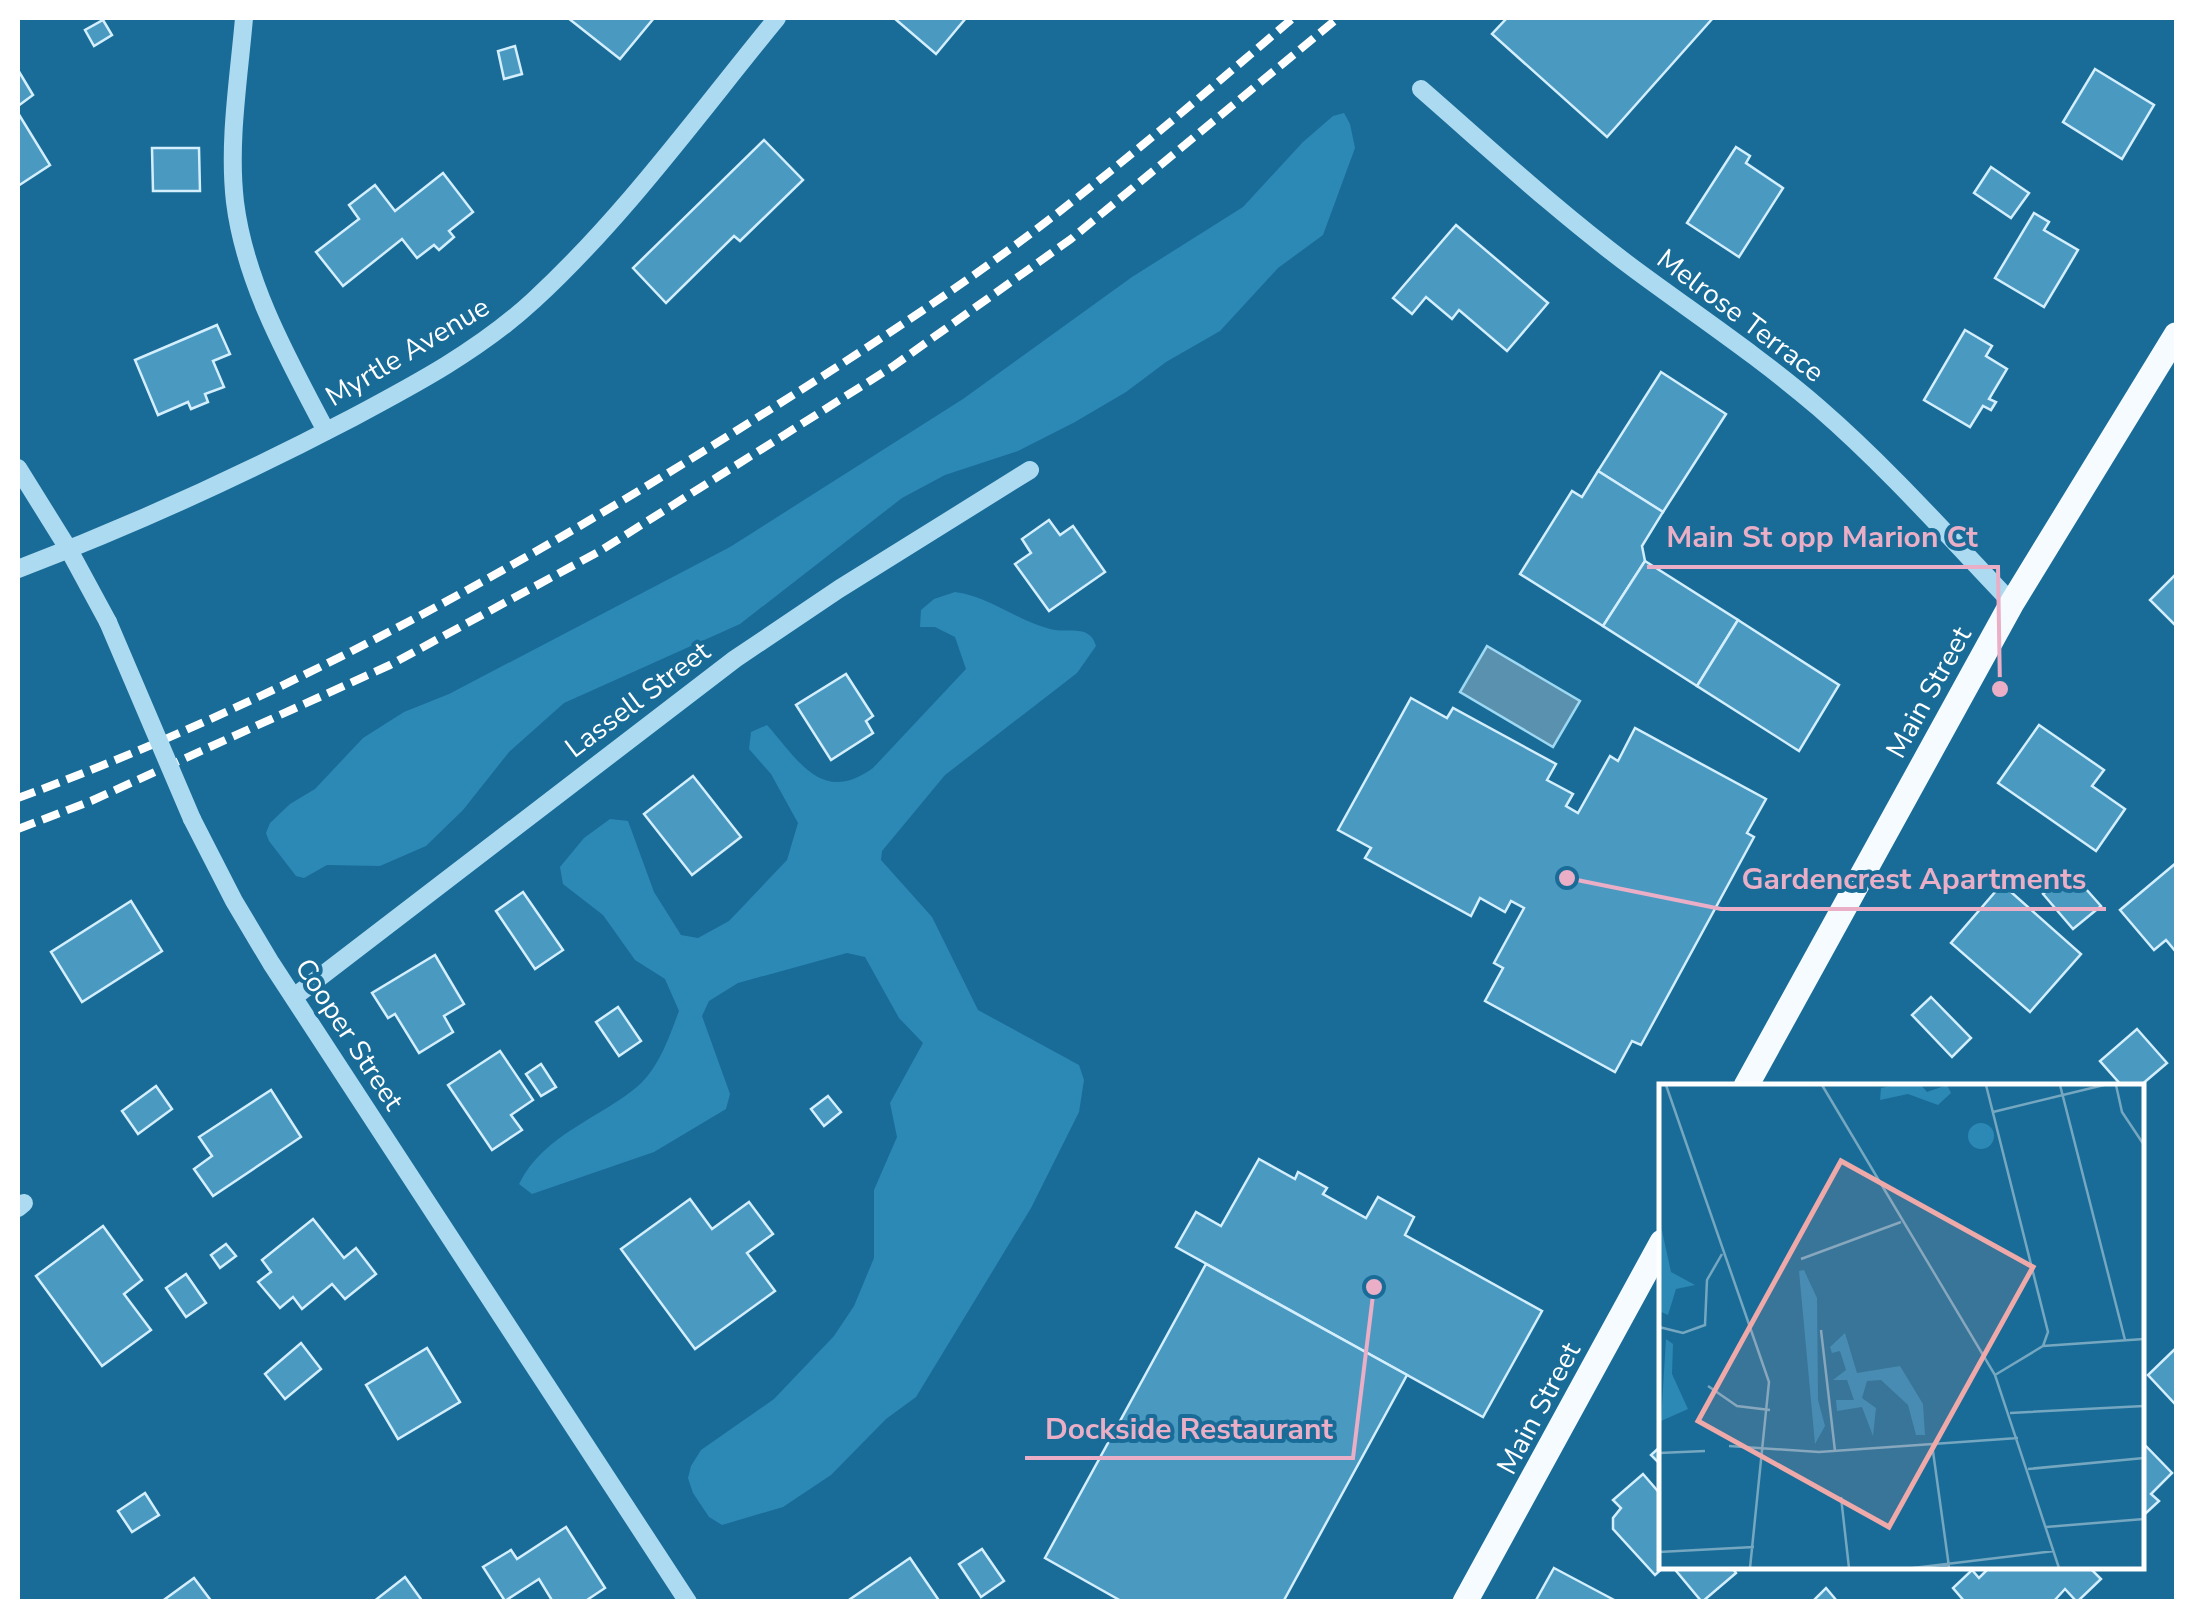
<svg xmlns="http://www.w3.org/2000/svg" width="2194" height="1619" viewBox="0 0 2194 1619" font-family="'Nunito Sans',sans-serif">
	<rect width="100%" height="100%" fill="#196c97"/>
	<!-- green -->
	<g fill="#2c88b5">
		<polygon points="1344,113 1350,124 1355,148 1323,235 1278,268 1220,331 1166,362 1126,392 1075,422 1018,451 945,475 902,498 740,624 564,703 509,752 463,810 426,846 380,866 327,865 304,878 296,876 269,841 266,833 270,823 290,804 315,789 363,738 404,712 449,694 730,547 963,399 1132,277 1243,207 1303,142 1333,116"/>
		<path d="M 955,592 C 990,597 1016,620 1050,629 C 1066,634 1090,623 1096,646 L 1077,673 L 945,775 L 882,851 L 881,860 L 932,917 L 978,1010 L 1079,1065 L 1084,1080 L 1079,1112 L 1031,1208 L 916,1397 L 886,1419 L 831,1475 L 783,1507 L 722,1525 L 709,1517 L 693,1493 L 688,1478 L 691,1466 L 701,1450 L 774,1399 L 834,1336 L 854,1306 L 874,1258 L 874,1190 L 897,1137 L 890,1103 L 923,1043 L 899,1018 L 865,957 L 847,953 L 738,983 L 709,1001 L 702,1016 L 730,1094 L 726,1109 L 654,1152 L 532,1194 L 519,1184 C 544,1134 599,1119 638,1086 C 660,1066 669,1037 679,1011 L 665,979 L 635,960 L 603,915 L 563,884 L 560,867 L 584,838 L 610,819 L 628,821 L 654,892 L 681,935 L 698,938 L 729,921 L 787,860 L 798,823 L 771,774 L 749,749 L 751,732 L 767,725 C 799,761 822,805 873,768 L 966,669 L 955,637 L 935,627 L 920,627 L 921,610 L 934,599 Z"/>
	</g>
	<!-- water -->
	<polygon fill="#5a91ae" stroke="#9ed8f3" stroke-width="2.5" points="1487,646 1580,701 1553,747 1460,692"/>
	<!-- building -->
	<g fill="#4a99c1" stroke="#d3eefc" stroke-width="2.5">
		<polygon points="568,18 654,18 620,59"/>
		<polygon points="894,18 966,18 936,54"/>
		<polygon points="1507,18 1713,18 1607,137 1492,34"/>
		<polygon points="103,20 112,35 94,46 85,30"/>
		<polygon points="515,46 522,74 504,79 498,51"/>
		<polygon points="2095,69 2154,105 2122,159 2063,122"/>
		<polygon points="18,70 33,95 18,106"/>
		<polygon points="18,113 50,165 18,186"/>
		<polygon points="764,140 803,180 740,241 734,236 666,303 633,268"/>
		<polygon points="1736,147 1750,156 1746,163 1783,188 1739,257 1687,223"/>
		<polygon points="152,148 199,148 200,191 153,191"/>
		<polygon points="1991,167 2029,193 2011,218 1974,193"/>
		<polygon points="443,173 473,212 449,231 454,237 439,250 434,245 417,258 402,239 343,286 316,252 359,219 349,205 375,185 395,211"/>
		<polygon points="2034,213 2049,222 2044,230 2078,250 2044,307 1995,278"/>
		<polygon points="1456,225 1548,303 1507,351 1459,310 1452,319 1426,297 1412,314 1393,298"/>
		<polygon points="217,325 230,354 213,361 224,387 205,394 208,402 191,409 188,402 158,415 135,360"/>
		<polygon points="1965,330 1992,346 1986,356 2007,369 1989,399 1996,402 1991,410 1983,406 1970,427 1924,400"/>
		<polygon points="1661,372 1726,414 1663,512 1598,471"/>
		<polygon points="1598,471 1663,512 1642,546 1645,561 1603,626 1520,574 1572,491 1582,497"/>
		<polygon points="1049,520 1060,535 1073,526 1105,572 1049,611 1015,564 1031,553 1022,539"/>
		<polygon points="1645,561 1738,620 1697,686 1603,626"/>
		<polygon points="2176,574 2176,626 2150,600"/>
		<polygon points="1738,620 1839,685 1799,751 1697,686"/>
		<polygon points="846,674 873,716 866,721 873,733 831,760 796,705"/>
		<polygon points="1411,698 1447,718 1453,708 1556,764 1547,780 1573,794 1566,806 1578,813 1610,756 1618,761 1635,728 1766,799 1747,833 1754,837 1641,1045 1632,1041 1615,1072 1485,1001 1503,968 1494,963 1524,908 1511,901 1505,912 1480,898 1471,916 1365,858 1371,848 1338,830"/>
		<polygon points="2039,725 2104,770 2092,786 2125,809 2096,851 1998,783"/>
		<polygon points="693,776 741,837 692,875 644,814"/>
		<polygon points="2176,863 2176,952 2166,940 2154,950 2120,910"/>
		<polygon points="2070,871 2101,906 2073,929 2043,894"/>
		<polygon points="2002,884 2081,954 2030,1012 1951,943"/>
		<polygon points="523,892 563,950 535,969 496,911"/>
		<polygon points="131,901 162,951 82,1002 51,952"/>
		<polygon points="435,955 464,1004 444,1016 453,1032 419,1053 395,1014 388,1018 372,993"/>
		<polygon points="1931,997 1971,1038 1952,1057 1912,1015"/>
		<polygon points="618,1007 641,1041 619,1056 596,1022"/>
		<polygon points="2137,1029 2167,1063 2140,1086 2122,1086 2100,1061"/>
		<polygon points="500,1051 533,1100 511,1115 522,1130 492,1150 448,1085"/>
		<polygon points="541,1064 556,1087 541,1096 526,1074"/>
		<polygon points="156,1086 172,1109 138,1134 122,1111"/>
		<polygon points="271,1090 301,1137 213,1196 194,1169 212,1156 199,1137"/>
		<polygon points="828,1096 841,1112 824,1126 811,1109"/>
		<polygon points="1259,1159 1295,1179 1298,1172 1327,1188 1323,1194 1366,1218 1378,1197 1414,1217 1405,1235 1542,1311 1483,1417 1176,1247 1196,1212 1221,1226"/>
		<polygon points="690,1199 712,1229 749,1202 773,1234 747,1253 775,1291 695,1349 621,1249"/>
		<polygon points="313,1219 344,1258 356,1248 376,1274 345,1299 332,1284 302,1309 293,1297 280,1308 258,1282 271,1272 262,1260"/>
		<polygon points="103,1226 142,1280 124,1294 151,1330 102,1366 36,1276"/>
		<polygon points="226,1244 236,1256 220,1268 211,1255"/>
		<polygon points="1206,1264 1407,1375 1283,1602 1123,1602 1045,1558"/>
		<polygon points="186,1274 206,1303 186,1317 166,1288"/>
		<polygon points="301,1343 321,1369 285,1399 265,1374"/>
		<polygon points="427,1348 460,1402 398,1439 366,1385"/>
		<polygon points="2176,1348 2176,1405 2148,1375"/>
		<polygon points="2142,1442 2172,1473 2151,1494 2159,1501 2146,1513 2142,1509"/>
		<polygon points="1662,1445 1662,1466 1651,1455"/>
		<polygon points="1643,1474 1662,1496 1662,1566 1665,1566 1655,1575 1613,1529 1613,1518 1621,1508 1613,1500"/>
		<polygon points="145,1493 159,1515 132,1532 118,1511"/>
		<polygon points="566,1527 605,1588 584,1602 553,1602 539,1579 505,1601 483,1567 511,1550 517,1559"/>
		<polygon points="982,1549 1004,1581 981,1597 959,1564"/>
		<polygon points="910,1558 940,1602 846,1602"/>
		<polygon points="1672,1566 1731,1566 1736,1573 1702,1602"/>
		<polygon points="1991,1566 2088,1566 2101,1579 2077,1602 2065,1589 2053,1602 1965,1602 1953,1588 1972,1570 1979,1578"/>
		<polygon points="1554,1568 1618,1602 1535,1602"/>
		<polygon points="405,1577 423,1602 373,1602"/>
		<polygon points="194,1578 212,1602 161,1602"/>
		<polygon points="1826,1588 1837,1601 1813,1602 1813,1601"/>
	</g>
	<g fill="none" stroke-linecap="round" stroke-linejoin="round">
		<!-- minor -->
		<g stroke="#acdaf1" stroke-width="18">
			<path d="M 244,18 C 239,77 228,142 235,202 C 245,283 289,361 326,431"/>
			<path d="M 1421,89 C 1492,151 1561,215 1637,271 C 1698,316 1761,358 1819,408 C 1888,468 1949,537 2012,603"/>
			<polyline points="18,468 69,550 108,622"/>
			<path d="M 18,569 C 131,526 243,475 350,419 C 414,385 480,350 534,300 C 625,216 699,113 777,18"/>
			<polyline points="192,819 234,901 271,963 688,1602"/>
			<polyline points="294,997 735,659 839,589 1030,470"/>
			<polyline points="18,1208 24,1203"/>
		</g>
		<!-- major -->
		<g stroke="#f5fbff" stroke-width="25">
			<polyline points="1746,1086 2012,603 2176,335"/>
			<polyline points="1465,1602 1662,1242"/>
		</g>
		<!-- rail -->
		<g stroke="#fff" stroke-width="8" stroke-dasharray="18 8" stroke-linecap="butt">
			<path d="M 18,798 C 271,705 508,574 736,431 C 844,363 953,294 1055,215 C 1136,152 1215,85 1293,18"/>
			<polyline points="18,829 91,801 390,665 600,551 892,367 1071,239 1338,18"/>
		</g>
		<!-- minor-bridge -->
		<polyline stroke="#acdaf1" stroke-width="18" points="108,622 192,819"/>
	</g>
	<g text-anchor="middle" stroke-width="8" stroke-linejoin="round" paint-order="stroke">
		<!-- street labels -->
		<g font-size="28" fill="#fff" stroke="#196c97">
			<text transform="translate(1741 315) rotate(37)" y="10">Melrose Terrace</text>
			<text transform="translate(407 351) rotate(-31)" y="10">Myrtle Avenue</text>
			<text transform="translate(1928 692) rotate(-61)" y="10">Main Street</text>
			<text transform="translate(637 699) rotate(-37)" y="10">Lassell Street</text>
			<text transform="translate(350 1034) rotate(57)" y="10">Cooper Street</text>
			<text transform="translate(1538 1408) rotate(-62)" y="10">Main Street</text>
		</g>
	</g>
	<!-- overview -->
	<g transform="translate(1659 1084)">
		<rect width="485" height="485" fill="#196c97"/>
		<path d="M 236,1 L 262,1 L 268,8 L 288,1 L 292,9 L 279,21 L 249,10 L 221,16 L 222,4 ZM309 52a13 13 0 1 1 26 0a13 13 0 1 1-26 0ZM 0,133 L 12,188 L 36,201 L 17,205 L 9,231 L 0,227 ZM 145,186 L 158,214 L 159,316 L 166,342 L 156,360 L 140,187 ZM 186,249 L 198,289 L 241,282 L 264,320 L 266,351 L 257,351 L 249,321 L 222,296 L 208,297 L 203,314 L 217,324 L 214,352 L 203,323 L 178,327 L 177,316 L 195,316 L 188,296 L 174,296 L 187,286 L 181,267 L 173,269 L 171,263 ZM 7,255 L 14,260 L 13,290 L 29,325 L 2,337 Z" fill="#2c88b5"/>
		<path fill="none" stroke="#75a7c1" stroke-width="2.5" d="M 7,1 L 110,298 L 91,484M 163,1 L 336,291 L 400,484M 327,1 L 389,248 L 384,262M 401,1 L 466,256M 457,1 L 463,28 L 485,61M 334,28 L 445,1M 142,175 L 242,138M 0,243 L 24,249 L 46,241 L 48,196 L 63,170M 162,246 L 176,367M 336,291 L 384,262 L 485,255M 49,302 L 78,322 L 111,326M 351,329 L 485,322M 273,360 L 290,483M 70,362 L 160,368 L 359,354M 0,369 L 46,367M 369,385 L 485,374M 182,413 L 190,484M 387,443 L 485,435M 0,468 L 95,463M 254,484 L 395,467"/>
		<path fill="#efa9a9" fill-opacity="0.15" stroke="#efa9a9" stroke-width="5" d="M 182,77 L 374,183 L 230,443 L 39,337 Z"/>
		<rect width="485" height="485" fill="none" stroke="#fff" stroke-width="5"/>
	</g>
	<!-- callouts -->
	<path fill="none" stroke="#eaaec6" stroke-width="4" d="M2000 689L1998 567H1647M1567 878L1721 909H2106M1374 1287L1353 1458H1025"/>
	<g fill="#eaaec6" stroke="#196c97" stroke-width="4">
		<circle cx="2000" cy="689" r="10"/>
		<circle cx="1567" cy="878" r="10"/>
		<circle cx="1374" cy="1287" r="10"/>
	</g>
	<g font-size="30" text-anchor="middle" font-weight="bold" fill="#eaaec6" stroke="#196c97" stroke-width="8" stroke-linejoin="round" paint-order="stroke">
		<text x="1822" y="547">Main St opp Marion Ct</text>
		<text x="1914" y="889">Gardencrest Apartments</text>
		<text x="1189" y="1439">Dockside Restaurant</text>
	</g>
	<!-- border -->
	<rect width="2194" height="1619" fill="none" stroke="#ffffff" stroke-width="40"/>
</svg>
